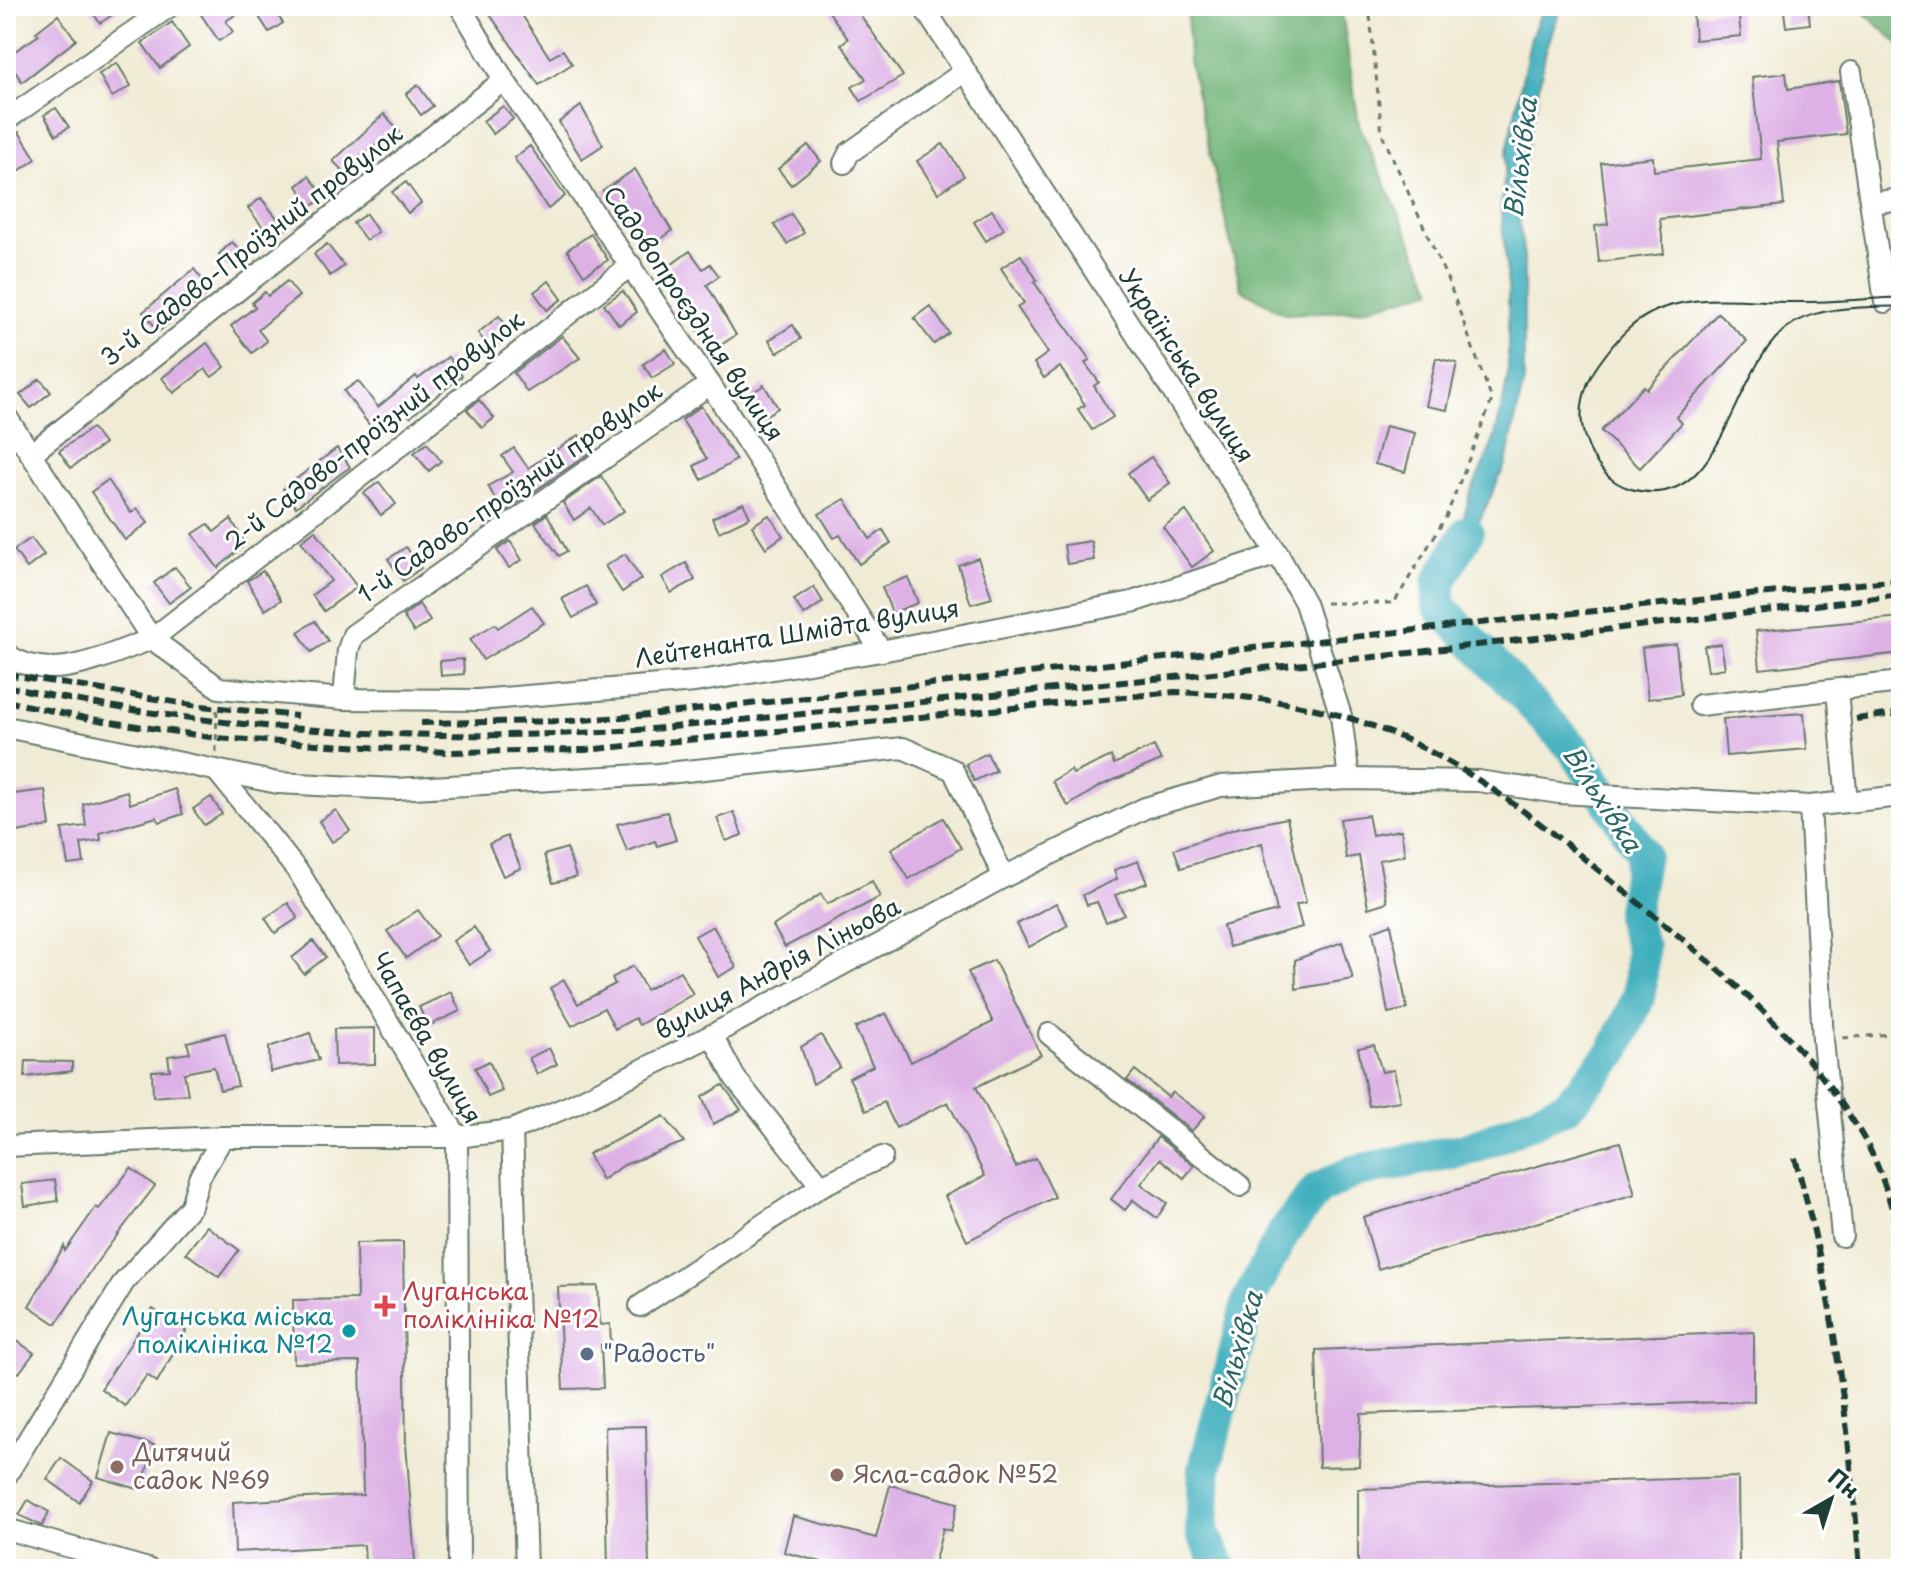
<svg xmlns="http://www.w3.org/2000/svg" width="1907" height="1575" viewBox="0 0 1907 1575" font-family="'Playpen Sans',sans-serif">
	<rect width="100%" height="100%" fill="#fff"/>
	<filter id="ink" filterUnits="userSpaceOnUse"><feTurbulence type="fractalNoise" baseFrequency=".0125" numOctaves="2"/><feDisplacementMap in="SourceGraphic" scale="16" xChannelSelector="R" yChannelSelector="G"/><feConvolveMatrix kernelMatrix="1 2 1 2 8 2 1 2 1" color-interpolation-filters="sRGB"/></filter>
	<filter id="wash" filterUnits="userSpaceOnUse"><feTurbulence type="fractalNoise" baseFrequency=".006" numOctaves="4" result="noise"/><feDisplacementMap in="SourceGraphic" scale="32" xChannelSelector="R" yChannelSelector="G"/><feGaussianBlur stdDeviation="1.8" result="paint"/><feColorMatrix in="noise" values="0 0 0 0 0 0 0 0 0 0 0 0 0 0 0 0 0 1.4 0 .05"/><feComposite in="paint" operator="in"/></filter>
	<g filter="url(#wash)">
		<rect width="100%" height="100%" fill="#f0ebd4"/>
		<!-- forest -->
		<g fill="#71b478" stroke="#487856" stroke-width="2">
			<polygon points="1187,6 1341,6 1359,125 1433,290 1361,310 1285,314 1241,289 1189,60"/>
			<polygon points="1849,6 1901,6 1901,46 1862,11"/>
		</g>
		<!-- water -->
		<polygon fill="#41afbd" stroke="#307678" stroke-width="2" points="1544,6 1561,6 1545,54 1517,205 1524,258 1524,381 1506,463 1453,578 1441,567 1457,543 1470,494 1494,440 1503,402 1508,375 1508,288 1501,209 1507,151 1531,37"/>
		<g fill="none" stroke-linecap="round" stroke-linejoin="round">
			<!-- river -->
			<polyline stroke="#41afbd" stroke-width="34" points="1221,1569 1202,1531 1205,1468 1249,1299 1284,1232 1318,1189 1353,1172 1472,1148 1567,1106 1614,1052 1640,994 1642,948 1632,917 1643,854 1573,748 1439,606 1439,582 1467,533"/>
		</g>
		<g id="blocks">
			<!-- building -->
			<g fill="#ddb1e6">
				<polygon points="88,6 126,6 100,23"/>
				<polygon points="195,6 248,6 226,21 233,32 219,41"/>
				<polygon points="252,6 271,6 283,23 269,32"/>
				<polygon points="484,6 516,6 550,58 563,50 572,64 539,85"/>
				<polygon points="825,6 854,6 903,76 861,101 852,87 866,79 841,44 848,39"/>
				<polygon points="1808,7 1810,24 1786,27 1784,11"/>
				<polygon points="1738,9 1741,36 1695,40 1693,13"/>
				<polygon points="58,15 76,40 22,82 6,57 39,35 36,32"/>
				<polygon points="172,22 189,47 160,68 142,43"/>
				<polygon points="117,63 131,86 112,97 99,74"/>
				<polygon points="1786,73 1788,89 1839,81 1846,134 1777,142 1784,205 1660,219 1664,254 1599,262 1595,226 1608,224 1601,163 1653,157 1654,171 1761,159 1752,77"/>
				<polygon points="418,85 433,106 421,115 406,94"/>
				<polygon points="503,106 513,119 493,134 483,121"/>
				<polygon points="581,106 603,145 582,159 559,122"/>
				<polygon points="56,108 69,127 56,135 44,115"/>
				<polygon points="384,114 400,132 384,146 381,142 358,157 365,165 350,178 333,161"/>
				<polygon points="19,132 36,159 6,180 6,141"/>
				<polygon points="943,144 964,176 938,193 917,161"/>
				<polygon points="808,145 821,161 791,185 778,169"/>
				<polygon points="530,146 565,196 548,209 514,158"/>
				<polygon points="635,169 672,231 645,250 616,203 613,205 603,191"/>
				<polygon points="309,176 325,197 312,206 297,186"/>
				<polygon points="406,182 421,203 408,213 392,192"/>
				<polygon points="261,198 286,229 273,240 248,208"/>
				<polygon points="992,210 1004,229 986,241 974,222"/>
				<polygon points="366,214 378,232 366,240 353,223"/>
				<polygon points="791,214 804,233 787,244 774,225"/>
				<polygon points="591,234 608,260 584,275 567,250"/>
				<polygon points="232,242 248,258 236,270 219,254"/>
				<polygon points="327,244 344,266 330,276 314,254"/>
				<polygon points="690,251 703,269 710,264 719,276 707,285 736,335 712,351 660,273"/>
				<polygon points="1021,255 1037,280 1034,282 1090,360 1085,363 1099,382 1094,386 1113,417 1092,430 1078,409 1085,405 1060,367 1044,378 1034,363 1048,353 1017,307 1024,303 1001,268"/>
				<polygon points="194,269 211,291 159,331 143,312"/>
				<polygon points="287,281 299,296 258,330 267,341 252,353 231,326 255,307 252,303 265,292 268,296"/>
				<polygon points="549,281 562,299 547,310 534,292"/>
				<polygon points="623,291 637,312 619,325 604,304"/>
				<polygon points="930,306 949,333 934,344 914,318"/>
				<polygon points="1718,313 1747,341 1676,417 1682,423 1640,468 1601,431 1644,386 1647,389"/>
				<polygon points="499,316 512,333 491,350 478,333"/>
				<polygon points="793,325 801,339 777,353 769,340"/>
				<polygon points="562,336 580,358 527,392 514,373"/>
				<polygon points="207,343 225,367 212,377 205,369 174,393 162,378"/>
				<polygon points="666,349 675,364 652,378 643,364"/>
				<polygon points="448,357 462,376 410,417 403,409 373,430 344,391 358,381 378,407 416,376 418,379"/>
				<polygon points="1436,358 1457,363 1447,410 1426,406"/>
				<polygon points="40,379 51,392 31,408 20,395"/>
				<polygon points="764,385 778,408 757,421 743,399"/>
				<polygon points="479,400 494,418 482,428 467,410"/>
				<polygon points="701,406 736,460 702,480 694,466 707,459 682,420"/>
				<polygon points="1385,426 1415,433 1405,472 1375,464"/>
				<polygon points="92,428 104,444 71,468 59,451"/>
				<polygon points="579,435 591,452 503,513 488,486 513,472 502,456 514,448 528,468"/>
				<polygon points="427,443 441,461 429,471 414,453"/>
				<polygon points="337,448 350,467 296,507 283,489"/>
				<polygon points="1151,457 1170,483 1147,500 1128,473"/>
				<polygon points="601,476 624,511 602,525 591,508 574,520 563,503"/>
				<polygon points="108,480 131,513 137,508 148,523 125,540 91,492"/>
				<polygon points="379,482 396,504 381,515 364,493"/>
				<polygon points="845,499 870,539 883,530 891,543 859,564 840,535 834,538 819,514"/>
				<polygon points="743,503 750,517 719,532 712,518"/>
				<polygon points="1186,511 1214,551 1192,567 1163,527"/>
				<polygon points="547,514 567,551 559,556 535,523"/>
				<polygon points="769,515 783,536 766,548 752,526"/>
				<polygon points="231,519 246,544 218,568 193,534 208,524 214,532"/>
				<polygon points="315,530 357,587 324,611 312,595 331,581 301,541"/>
				<polygon points="31,538 44,555 27,568 14,550"/>
				<polygon points="510,541 522,560 509,568 497,550"/>
				<polygon points="1091,541 1094,560 1067,564 1064,545"/>
				<polygon points="406,547 421,568 403,581 388,559"/>
				<polygon points="625,554 641,579 622,592 605,566"/>
				<polygon points="978,558 992,598 971,604 958,565"/>
				<polygon points="686,563 695,580 671,593 662,577"/>
				<polygon points="175,567 191,587 169,603 154,583"/>
				<polygon points="263,571 281,600 265,610 247,581"/>
				<polygon points="908,577 918,603 892,613 882,587"/>
				<polygon points="586,586 596,605 573,618 562,599"/>
				<polygon points="814,587 823,602 804,615 794,600"/>
				<polygon points="419,604 430,621 414,632 403,616"/>
				<polygon points="532,606 544,623 483,660 470,639 495,624 498,628"/>
				<polygon points="1901,617 1901,653 1760,669 1756,631"/>
				<polygon points="315,621 328,641 311,652 298,632"/>
				<polygon points="1676,644 1681,695 1648,699 1642,648"/>
				<polygon points="1721,644 1725,668 1708,671 1704,646"/>
				<polygon points="463,659 464,674 441,676 440,661"/>
				<polygon points="1804,713 1807,749 1726,756 1723,719"/>
				<polygon points="1154,746 1161,760 1100,786 1068,806 1052,781 1071,770 1073,774 1111,756 1114,764"/>
				<polygon points="987,753 996,771 974,781 966,764"/>
				<polygon points="175,789 183,814 159,822 157,817 100,833 101,840 81,843 84,863 68,865 62,829 86,826 83,804 127,791 130,804"/>
				<polygon points="45,790 50,826 6,834 6,795"/>
				<polygon points="211,797 222,814 204,825 193,809"/>
				<polygon points="336,810 350,831 332,842 319,821"/>
				<polygon points="667,812 676,840 657,846 655,841 627,851 617,824"/>
				<polygon points="734,812 742,835 726,841 717,818"/>
				<polygon points="1368,815 1372,835 1401,830 1405,855 1379,860 1387,902 1368,908 1359,856 1346,858 1340,819"/>
				<polygon points="943,818 961,848 909,879 891,849"/>
				<polygon points="1287,818 1306,902 1296,905 1302,927 1229,947 1223,926 1277,911 1262,843 1181,868 1174,849 1237,828"/>
				<polygon points="507,836 521,868 503,876 489,844"/>
				<polygon points="567,848 576,877 553,883 544,855"/>
				<polygon points="1138,861 1147,883 1115,895 1124,914 1106,922 1097,902 1087,905 1083,895 1117,879 1114,870"/>
				<polygon points="872,881 880,897 785,947 773,926 821,894 827,904"/>
				<polygon points="288,903 298,918 275,933 265,918"/>
				<polygon points="1056,903 1068,925 1029,947 1017,924"/>
				<polygon points="418,910 437,936 406,958 387,931"/>
				<polygon points="1391,924 1407,1009 1388,1013 1373,931"/>
				<polygon points="713,926 736,967 718,977 695,936"/>
				<polygon points="474,927 490,951 469,965 453,941"/>
				<polygon points="313,941 326,957 304,974 292,958"/>
				<polygon points="1342,942 1353,979 1296,989 1295,960"/>
				<polygon points="994,960 1041,1055 976,1087 1016,1167 1036,1158 1055,1197 967,1241 945,1196 985,1176 948,1102 896,1128 884,1102 866,1111 849,1078 873,1066 855,1028 886,1013 911,1062 993,1022 968,972"/>
				<polygon points="633,966 646,990 680,971 693,994 639,1025 635,1018 615,1029 604,1008 572,1026 550,988 564,980 578,1004 615,984 612,978"/>
				<polygon points="451,992 460,1011 428,1026 419,1007"/>
				<polygon points="375,1028 375,1064 335,1065 334,1029"/>
				<polygon points="225,1033 238,1086 220,1090 214,1067 184,1073 188,1094 153,1097 152,1071 170,1070 168,1056 190,1053 187,1042"/>
				<polygon points="310,1033 319,1060 270,1072 269,1047"/>
				<polygon points="821,1035 840,1067 813,1084 801,1047"/>
				<polygon points="1374,1045 1382,1072 1394,1070 1400,1101 1369,1106 1358,1048"/>
				<polygon points="549,1048 557,1064 537,1074 529,1058"/>
				<polygon points="26,1061 72,1062 72,1071 25,1077"/>
				<polygon points="489,1061 502,1091 488,1097 475,1068"/>
				<polygon points="1135,1070 1168,1097 1172,1092 1205,1116 1192,1131 1127,1080"/>
				<polygon points="723,1085 741,1110 713,1124 702,1097"/>
				<polygon points="664,1116 684,1142 624,1165 602,1180 588,1154"/>
				<polygon points="1158,1137 1194,1166 1184,1178 1160,1159 1141,1184 1167,1203 1157,1218 1133,1200 1125,1210 1111,1199"/>
				<polygon points="1620,1142 1635,1194 1378,1269 1363,1217"/>
				<polygon points="131,1168 155,1186 99,1259 56,1324 29,1306 64,1246 65,1251 96,1207 99,1209"/>
				<polygon points="55,1180 58,1201 25,1206 22,1184"/>
				<polygon points="207,1226 239,1250 219,1277 186,1253"/>
				<polygon points="403,1242 406,1444 415,1561 365,1563 364,1545 235,1552 233,1502 363,1495 360,1362 294,1363 293,1300 357,1299 356,1243"/>
				<polygon points="598,1286 600,1325 610,1324 611,1345 601,1345 603,1388 563,1389 558,1287"/>
				<polygon points="153,1309 186,1331 157,1382 147,1375 125,1406 101,1389"/>
				<polygon points="1754,1332 1754,1401 1361,1414 1359,1466 1319,1467 1316,1350"/>
				<polygon points="6,1333 34,1353 19,1373 6,1364"/>
				<polygon points="646,1426 649,1569 608,1569 605,1427"/>
				<polygon points="111,1433 154,1445 141,1490 98,1477"/>
				<polygon points="61,1458 93,1481 79,1502 47,1479"/>
				<polygon points="1738,1477 1739,1569 1358,1569 1358,1489"/>
				<polygon points="890,1485 958,1503 951,1531 943,1528 933,1569 847,1569 784,1552 793,1516 876,1538"/>
				<polygon points="28,1500 49,1512 42,1526 19,1515"/>
			</g>
		</g>
	</g>
	<g filter="url(#ink)">
		<use href="#blocks" fill-opacity="0" stroke="#687a6c" stroke-width="2"/>
		<g fill="none" stroke-linecap="round" stroke-linejoin="round">
			<defs>
				<g id="minor">
					<polyline points="460,6 504,80 710,384 881,651"/>
					<polyline points="923,6 1278,554 1305,603 1341,716 1349,779"/>
					<polyline points="1851,72 1885,302"/>
					<polyline points="6,120 170,6"/>
					<polyline points="844,163 849,153 964,72"/>
					<polyline points="1871,203 1901,199"/>
					<polyline points="6,416 152,639 219,688 344,699 478,700 695,682 881,651 1132,602 1278,554"/>
					<polyline points="32,453 504,80"/>
					<path d="M 6,654 C 51,686 106,655 152,639 L 631,265"/>
					<polyline points="1837,690 1847,802"/>
					<polyline points="344,699 348,650 353,635 710,384"/>
					<polyline points="1700,705 1901,682"/>
					<polyline points="6,727 278,783 396,789 658,774 903,748 953,770 1004,877"/>
					<polyline points="216,770 300,874 457,1137 459,1569"/>
					<polyline points="1810,806 1823,1040 1842,1236"/>
					<polyline points="1049,1034 1240,1186"/>
					<polyline points="712,1035 735,1078 821,1186"/>
					<polyline points="512,1130 526,1569"/>
					<polyline points="6,1146 223,1137 457,1137 512,1130 572,1105 712,1035 1004,877 1145,808 1221,786 1349,779 1478,781 1559,793 1810,806 1901,796"/>
					<polyline points="640,1306 821,1186 882,1157"/>
					<polyline points="6,1476 124,1282 191,1206 199,1178 223,1137"/>
					<polyline points="6,1529 148,1569"/>
				</g>
			</defs>
			<!-- minor casing -->
			<use href="#minor" stroke="#687a6c" stroke-width="24"/>
			<!-- path -->
			<g stroke="#687a6c" stroke-width="3" stroke-dasharray="6 6" stroke-linecap="butt">
				<polyline points="1325,603 1394,603 1446,517 1492,400 1449,283 1382,134 1369,6"/>
				<polyline points="216,752 217,708"/>
				<polyline points="1843,1038 1901,1033"/>
			</g>
			<!-- minor -->
			<use href="#minor" stroke="#fff" stroke-width="20"/>
			<!-- tram -->
			<path stroke="#1f3d34" stroke-width="2" d="M 1901,297 C 1869,299 1836,302 1804,302 C 1758,303 1704,292 1660,309 C 1632,320 1615,341 1598,365 C 1583,386 1577,413 1585,438 C 1593,462 1606,482 1631,489 C 1728,517 1729,361 1794,323 C 1825,305 1867,308 1901,306"/>
			<!-- rail -->
			<g stroke="#1f3d34" stroke-width="6" stroke-dasharray="12 6" stroke-linecap="butt">
				<polyline points="6,674 192,705 297,716"/>
				<path d="M 6,686 C 216,733 437,744 652,729 L 1384,656 L 1901,595"/>
				<path d="M 6,701 L 85,718 L 216,738 L 448,752 L 585,750 L 1175,692 C 1247,695 1321,704 1388,732 C 1474,767 1548,829 1619,887 C 1712,963 1801,1032 1863,1137 C 1881,1167 1891,1205 1901,1239"/>
				<polyline points="1856,719 1901,713"/>
				<path d="M 421,723 L 569,721 L 649,715 C 1066,670 1483,620 1901,580"/>
				<path d="M 1795,1158 C 1834,1293 1849,1429 1860,1569"/>
			</g>
		</g>
	</g>
	<!-- markers -->
	<path fill="#e0444e" stroke="#fff" stroke-width="3" d="M381 1294h8v8h8v8h-8v8h-8v-8h-8v-8h8z"/>
	<circle fill="#0f9aa8" stroke="#fff" stroke-width="3" cx="349" cy="1331" r="8"/>
	<circle fill="#5c6f8a" stroke="#fff" stroke-width="3" cx="587" cy="1354" r="8"/>
	<g fill="#8d6e63" stroke="#fff" stroke-width="3">
		<circle cx="117" cy="1467" r="8"/>
		<circle cx="837" cy="1475" r="8"/>
	</g>
	<g text-anchor="middle" stroke-width="6" stroke-linejoin="round" paint-order="stroke">
		<!-- street labels -->
		<g font-size="24" fill="#1f3d34" stroke="#fff">
			<text transform="translate(252 246) rotate(-38)" y="8">3-й Садово-Проїзний провулок</text>
			<text transform="translate(693 314) rotate(56)" y="8">Садовопроєздная вулиця</text>
			<text transform="translate(1186 366) rotate(57)" y="8">Українська вулиця</text>
			<text transform="translate(375 431) rotate(-38)" y="8">2-й Садово-проїзний провулок</text>
			<text transform="translate(510 493) rotate(-35)" y="8">1-й Садово-проїзний провулок</text>
			<text transform="translate(797 634) rotate(-9)" y="8">Лейтенанта Шмідта вулиця</text>
			<text transform="translate(778 969) rotate(-28)" y="8">вулиця Андрія Ліньова</text>
			<text transform="translate(426 1038) rotate(60)" y="8">Чапаєва вулиця</text>
		</g>
		<!-- health labels -->
		<g font-size="24" fill="#be3a42" stroke="#fff" text-anchor="start">
			<text x="403" y="1300">Луганська<tspan x="403" dy="28">поліклініка №12</tspan></text>
		</g>
		<!-- culture labels -->
		<g font-size="24" fill="#0d838f" stroke="#fff" text-anchor="end">
			<text x="333" y="1325">Луганська міська<tspan x="333" dy="28">поліклініка №12</tspan></text>
		</g>
		<!-- service labels -->
		<g font-size="24" fill="#4e5e75" stroke="#fff" text-anchor="start">
			<text x="603" y="1362">"Радость"</text>
		</g>
		<!-- education labels -->
		<g font-size="24" fill="#785e54" stroke="#fff" text-anchor="start">
			<text x="133" y="1461">Дитячий<tspan x="133" dy="28">садок №69</tspan></text>
			<text x="853" y="1483">Ясла-садок №52</text>
		</g>
		<!-- water labels -->
		<g font-size="26" font-style="italic" fill="#2b6564" stroke="#fff">
			<text transform="translate(1521 158) rotate(-83)" y="9">Вільхівка</text>
			<text transform="translate(1602 799) rotate(57)" y="9">Вільхівка</text>
			<text transform="translate(1238 1350) rotate(-74)" y="9">Вільхівка</text>
		</g>
	</g>
	<!-- margin -->
	<rect width="1907" height="1575" fill="none" stroke="#fff" stroke-width="32"/>
	<!-- north arrow -->
	<g transform="translate(1831 1499) rotate(39)" stroke="#ffffff" stroke-width="6" paint-order="stroke">
	<path d="M0-6L14 30L0 20L-14 30Z" fill="#1f3d34"/>
	<text y="-12" font-size="22" font-weight="bold" text-anchor="middle" fill="#1f3d34">Пн</text>
	</g>
</svg>
